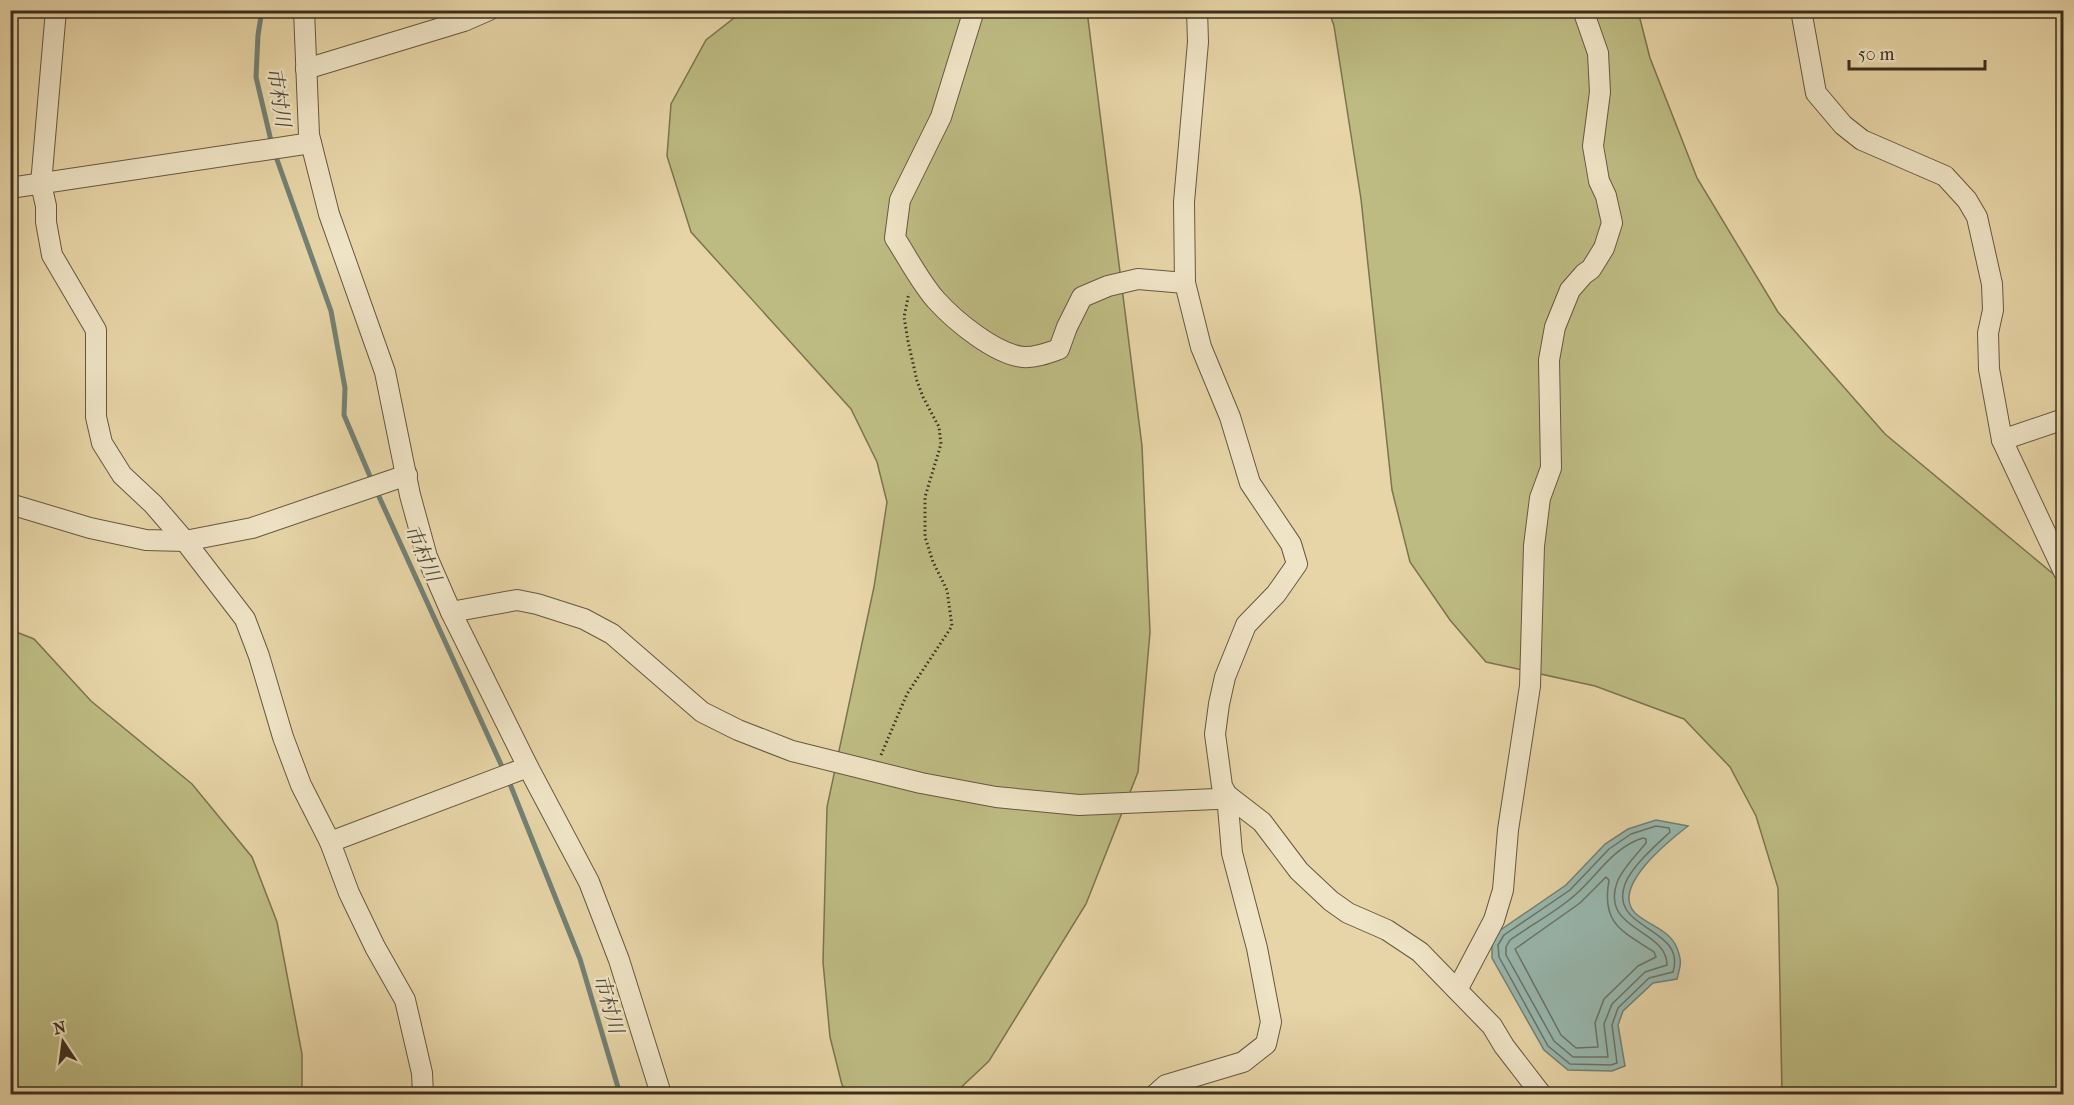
<svg xmlns="http://www.w3.org/2000/svg" width="2074" height="1105" viewBox="0 0 2074 1105" font-family="'IM FELL French Canon','Noto Serif JP',serif">
	<rect width="100%" height="100%" fill="#e7d5a7"/>
	<filter id="stains"><feTurbulence type="fractalNoise" baseFrequency=".00333" numOctaves="4"/><feColorMatrix values="0 0 0 0 .2 0 0 0 0 .09 0 0 0 0 .02 0 0 0 .5 -.17"/></filter>
	<radialGradient id="worn" r=".72"><stop offset=".6" stop-color="#630" stop-opacity="0"/><stop offset="1" stop-color="#630" stop-opacity=".3"/></radialGradient>
	<!-- green -->
	<g fill="#bdbb82" stroke="#7c7450" stroke-width="1.5">
		<polygon points="743,11 1087,11 1142,446 1150,632 1138,772 1086,904 989,1061 954,1094 849,1094 842,1085 830,1037 823,962 827,807 874,587 887,502 877,462 851,409 691,232 667,156 671,104 706,40"/>
		<polygon points="1329,11 1638,11 1650,58 1697,178 1778,312 1885,434 2063,582 2063,1094 1782,1094 1778,888 1756,816 1730,767 1684,719 1595,686 1486,662 1450,620 1410,562 1392,490 1361,199 1334,26"/>
		<polygon points="11,630 34,639 91,701 192,784 252,857 277,922 302,1054 302,1094 11,1094"/>
	</g>
	<!-- water -->
	<path fill="#98b8af" stroke="#738175" stroke-width="1.5" d="M 1656,820 L 1688,826 C 1670,840 1610,887 1635,913 C 1649,926 1669,929 1677,948 C 1682,962 1681,964 1677,979 L 1653,983 L 1623,1011 L 1618,1025 L 1625,1066 L 1612,1071 L 1568,1070 L 1544,1050 L 1492,958 L 1492,943 L 1499,931 L 1566,885 L 1605,844 L 1628,829 Z"/>
	<g fill="none" stroke-linecap="round" stroke-linejoin="round">
		<!-- shore -->
		<g stroke="#6a7366" stroke-width="1.5">
			<path d="M 1656,826 L 1669,828 L 1670,832 C 1657,844 1632,866 1625,884 C 1608,931 1687,926 1673,972 L 1649,978 L 1618,1008 L 1612,1025 L 1617,1063 L 1611,1065 L 1570,1064 L 1548,1046 L 1499,957 L 1498,945 L 1504,935 L 1570,890 L 1609,849 L 1631,834 Z"/>
			<path d="M 1643,838 L 1646,839 L 1646,843 C 1637,854 1624,867 1618,880 C 1598,931 1667,928 1667,965 L 1645,972 L 1612,1004 L 1604,1024 L 1608,1057 L 1573,1057 L 1554,1041 L 1506,955 L 1506,947 L 1510,940 C 1531,925 1556,912 1575,895 C 1598,875 1613,847 1643,838 Z"/>
			<path d="M 1606,877 L 1609,880 C 1601,924 1622,931 1654,952 L 1656,957 L 1638,966 L 1604,999 L 1595,1023 L 1598,1047 L 1576,1048 L 1561,1035 L 1515,949 L 1580,903 Z"/>
		</g>
		<!-- stream -->
		<g stroke="#738175" stroke-width="5">
			<polyline points="262,10 258,35 256,77 272,145"/>
			<polyline points="275,154 331,311 345,388 344,415 372,481"/>
			<polyline points="376,490 504,771"/>
			<polyline points="508,779 580,959 620,1094"/>
		</g>
		<defs>
			<g id="minor">
				<polyline points="56,10 41,184 46,206 46,222 52,255 96,330 96,417 102,443 122,475 153,504 185,541 245,619 259,656 283,737 301,785 330,842 349,893 375,947 405,1000 422,1073 423,1094"/>
				<polyline points="304,10 309,135 329,214 385,372 410,495 427,557 451,612 528,767 589,882 619,960 661,1094"/>
				<path d="M 974,10 L 941,117 L 900,200 L 895,238 C 908,258 920,282 936,300 C 955,321 995,354 1023,357 C 1035,358 1048,353 1059,349 L 1067,327 L 1082,297 L 1108,286 L 1138,279 L 1185,283"/>
				<polyline points="1197,10 1198,42 1184,202 1185,283 1201,347 1230,417 1250,483 1291,544 1297,564 1276,594 1246,625 1225,677 1219,704 1215,734 1222,786 1227,795 1262,822 1299,871 1331,901 1348,913 1387,930 1420,952 1492,1026 1504,1046 1541,1094"/>
				<polyline points="1801,10 1816,93 1843,125 1862,140 1945,176 1967,200 1977,217 1992,284 1993,310 1988,333 1989,369 2002,440 2064,572"/>
				<polyline points="306,69 464,21 489,10"/>
				<polyline points="10,188 311,143"/>
				<polyline points="2002,440 2064,419"/>
				<polyline points="10,504 90,528 146,540 185,541 252,528 407,475"/>
				<polyline points="451,612 517,600 537,604 584,619 612,634 702,712 738,730 792,751 921,783 996,797 1079,805 1216,799 1227,795"/>
				<polyline points="330,842 528,767"/>
				<polyline points="1457,990 1494,920 1503,890 1508,830 1530,686 1534,546 1540,498 1551,468 1549,360 1555,327 1570,290 1584,274 1591,269 1604,248 1612,223 1606,196 1599,181 1593,146 1600,92 1598,53 1583,10"/>
				<polyline points="1156,1094 1166,1085 1243,1062 1266,1044 1271,1022 1257,948 1232,853 1227,795"/>
			</g>
		</defs>
		<!-- minor casing -->
		<use href="#minor" stroke="#675840" stroke-width="22"/>
		<!-- path -->
		<polyline stroke="#3c2e1e" stroke-width="3" stroke-dasharray="1.5 3" stroke-linecap="butt" points="881,755 907,694 952,626 947,590 933,562 925,537 925,497 941,444 939,427 923,397 917,381 908,341 904,317 909,293"/>
		<!-- minor -->
		<use href="#minor" stroke="#efe4c6" stroke-width="20"/>
	</g>
	<g text-anchor="middle" stroke-width="4.5" stroke-linejoin="round" paint-order="stroke">
		<!-- water labels -->
		<g font-size="20" font-style="italic" fill="#4e4a3b" stroke="#efe4c6">
			<text transform="translate(279 97) rotate(81)" y="7">市村川</text>
			<text transform="translate(423 553) rotate(66)" y="7">市村川</text>
			<text transform="translate(609 1004) rotate(74)" y="7">市村川</text>
		</g>
	</g>
	<!-- margin -->
	<rect width="2074" height="1105" fill="none" stroke="#e7d5a7" stroke-width="36"/>
	<rect x="12" y="12" width="2050" height="1081" fill="none" stroke="#3c2e1e" stroke-width="3"/>
	<rect x="18" y="18" width="2038" height="1069" fill="none" stroke="#3c2e1e" stroke-width="1.5"/>
	<!-- north arrow -->
	<g transform="translate(63 1042) rotate(347)" stroke="#efe4c6" stroke-width="4.5" paint-order="stroke">
	<path d="M0-4.5L10 22L0 15L-10 22Z" fill="#3c2e1e"/>
	<text y="-9" font-size="16" font-weight="bold" text-anchor="middle" fill="#3c2e1e">N</text>
	</g>
	<!-- scale -->
	<path d="M1849 60v9h136v-9" fill="none" stroke="#3c2e1e" stroke-width="3"/>
	<text x="1858" y="60" font-size="18" fill="#3c2e1e" stroke="#efe4c6" stroke-width="4.5" paint-order="stroke">50 m</text>
	<rect width="100%" height="100%" filter="url(#stains)"/>
	<rect width="100%" height="100%" fill="url(#worn)"/>
</svg>
